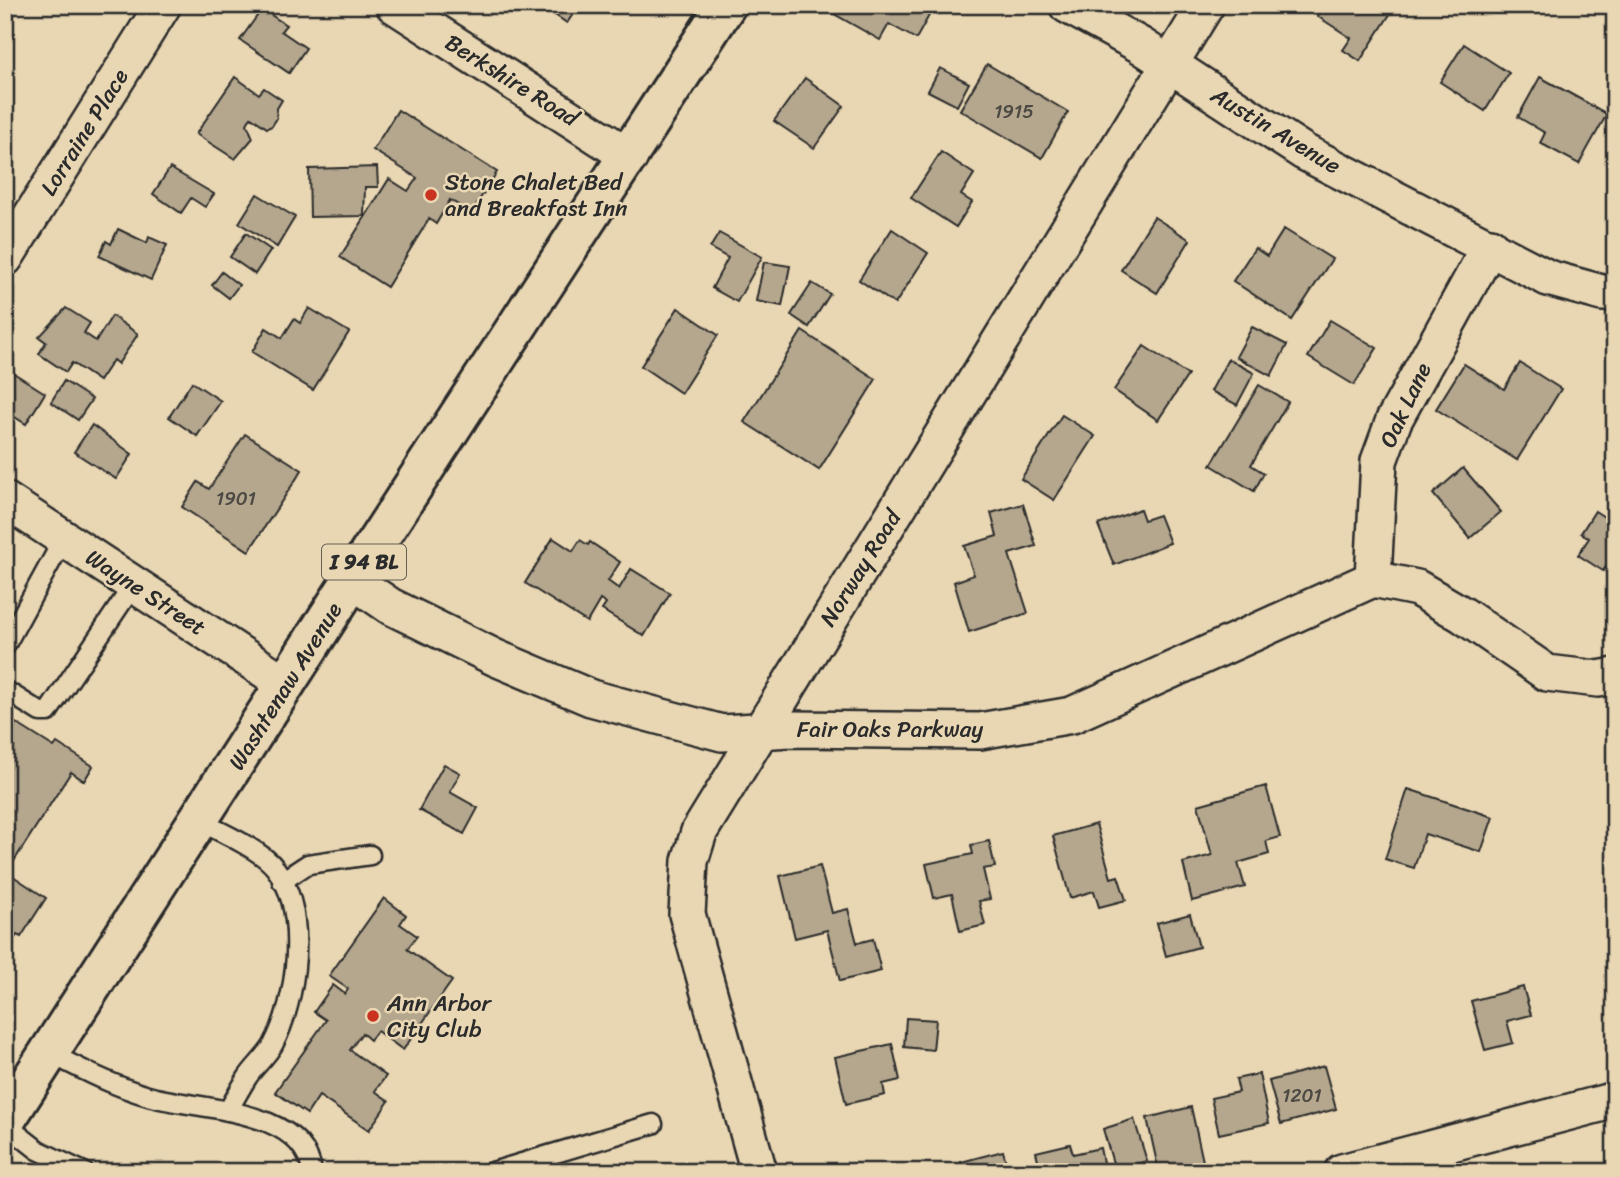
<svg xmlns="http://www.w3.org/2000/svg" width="1620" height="1177" viewBox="0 0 1620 1177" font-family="Sriracha,sans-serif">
	<rect width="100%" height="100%" fill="#e9d7b4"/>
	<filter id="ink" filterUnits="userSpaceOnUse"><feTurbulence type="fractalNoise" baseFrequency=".0143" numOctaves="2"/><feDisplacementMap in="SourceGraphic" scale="14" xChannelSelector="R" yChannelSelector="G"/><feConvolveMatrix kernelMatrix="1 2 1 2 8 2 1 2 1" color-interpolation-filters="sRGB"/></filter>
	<g filter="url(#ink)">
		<!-- building -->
		<g fill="#b4a78e" stroke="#2b2b2b" stroke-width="2">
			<polygon points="540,5 579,5 567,23"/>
			<polygon points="832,5 918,5 931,12 916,39 889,24 880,40 829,11"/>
			<polygon points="1324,5 1390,5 1394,8 1360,61 1343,50 1351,38 1317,16"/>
			<polygon points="262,9 286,25 281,31 306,48 289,73 240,40"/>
			<polygon points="1464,44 1509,73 1485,111 1440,82"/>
			<polygon points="987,64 1068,112 1042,158 960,110"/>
			<polygon points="940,68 969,83 957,106 928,91"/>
			<polygon points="235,77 259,94 264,88 282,100 276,110 277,118 272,126 267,128 251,117 247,124 253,138 235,159 196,134"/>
			<polygon points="1540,77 1607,114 1579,164 1540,143 1545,133 1518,117"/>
			<polygon points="805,78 844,106 814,148 774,121"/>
			<polygon points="398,110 497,172 471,213 450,200 436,224 429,219 387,287 340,257 389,179 408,191 417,178 373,150"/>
			<polygon points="941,152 974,174 961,195 972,202 956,227 911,198"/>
			<polygon points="377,167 378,187 365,187 364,216 310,217 309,169"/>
			<polygon points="170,168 214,194 205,207 191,198 181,213 153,194"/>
			<polygon points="257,194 295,217 277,247 239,223"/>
			<polygon points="1154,217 1190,240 1157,293 1121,270"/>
			<polygon points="118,229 147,243 149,237 167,245 151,280 99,256 106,241 111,244"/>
			<polygon points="892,229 928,253 895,304 859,280"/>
			<polygon points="1284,229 1332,259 1292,320 1233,281 1255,248 1267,256"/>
			<polygon points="246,233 271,250 255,274 230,257"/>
			<polygon points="719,233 762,257 737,302 712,288 728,258 710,248"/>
			<polygon points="764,262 790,266 782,306 756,301"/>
			<polygon points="222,272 239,285 229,298 212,285"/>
			<polygon points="812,283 830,294 809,327 791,315"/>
			<polygon points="66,308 90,323 84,333 96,341 112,316 138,334 118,364 113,360 99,381 72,363 66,372 39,354 46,342 39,337"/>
			<polygon points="309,308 349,332 313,390 252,352 266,328 282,338 294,319 300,323"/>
			<polygon points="678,308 718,335 681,393 641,366"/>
			<polygon points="1330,320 1377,348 1354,385 1308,357"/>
			<polygon points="1252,327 1287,345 1271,376 1236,357"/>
			<polygon points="802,331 876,379 819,470 744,422"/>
			<polygon points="1144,346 1188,375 1158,420 1114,390"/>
			<polygon points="1228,359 1254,373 1237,405 1211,391"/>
			<polygon points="1520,363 1561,389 1517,460 1436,409 1464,364 1504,389"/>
			<polygon points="12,372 45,393 26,424 5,411 5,381"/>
			<polygon points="64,381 92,399 78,420 51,402"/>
			<polygon points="192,382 221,401 197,436 169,417"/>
			<polygon points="1259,385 1288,402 1251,465 1264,473 1254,491 1211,465"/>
			<polygon points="1062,415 1095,436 1054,500 1021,479"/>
			<polygon points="92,425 132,454 116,479 74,452"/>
			<polygon points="245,434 302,470 249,551 182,507 198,482 209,489"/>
			<polygon points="1463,468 1501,512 1470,538 1433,494"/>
			<polygon points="1023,504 1036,546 1009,554 1028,613 969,632 954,582 974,575 964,546 997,536 991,513"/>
			<polygon points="1140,509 1144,520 1159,515 1170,543 1114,565 1098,525"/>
			<polygon points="1595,511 1615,524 1615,553 1603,571 1578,555 1589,538 1581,533"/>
			<polygon points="553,538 573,551 580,540 588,545 590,542 620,562 608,581 619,589 631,569 670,593 644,636 602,610 606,604 600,600 587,622 525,583"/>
			<polygon points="11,720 54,747 57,743 93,766 84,781 71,772 7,872 46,898 21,937 17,935 5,952 5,729"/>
			<polygon points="444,764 460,773 450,792 478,808 464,834 419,810"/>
			<polygon points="1266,786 1280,837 1266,841 1269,854 1238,863 1245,887 1192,901 1183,863 1212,855 1198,805"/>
			<polygon points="1408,789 1493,817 1481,852 1425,834 1414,868 1385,859"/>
			<polygon points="1096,824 1111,878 1118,876 1126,900 1099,907 1094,891 1070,898 1053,836"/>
			<polygon points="989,841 995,867 983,869 990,899 979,901 985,925 960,931 952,894 934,898 926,864 973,854 971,845"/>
			<polygon points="820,866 832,913 848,909 857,943 873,939 881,971 840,981 827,930 795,938 780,876"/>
			<polygon points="384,898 406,915 400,924 417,936 407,949 452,981 403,1050 377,1031 370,1040 362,1033 350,1050 386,1076 375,1091 389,1101 369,1130 319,1096 307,1114 275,1092 326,1020 314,1012 333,985 345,994 348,989 329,976"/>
			<polygon points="1190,914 1199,947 1166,956 1157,923"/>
			<polygon points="1523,987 1531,1015 1507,1021 1513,1043 1485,1050 1471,1001"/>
			<polygon points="906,1018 936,1020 933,1050 904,1047"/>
			<polygon points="892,1044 900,1080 883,1084 885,1095 846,1104 835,1057"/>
			<polygon points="1324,1066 1336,1109 1281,1124 1269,1081"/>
			<polygon points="1259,1074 1269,1123 1219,1134 1211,1098 1239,1092 1236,1079"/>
			<polygon points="1191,1107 1204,1166 1178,1172 1159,1172 1147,1118"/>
			<polygon points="1134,1119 1147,1161 1115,1170 1103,1129"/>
			<polygon points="1070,1144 1073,1154 1100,1148 1105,1172 1041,1172 1036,1152"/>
			<polygon points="1003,1151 1009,1172 964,1172 961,1162"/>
		</g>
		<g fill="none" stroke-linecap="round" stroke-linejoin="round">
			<defs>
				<g id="service">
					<polyline points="5,646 64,538"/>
					<polyline points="5,690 40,712 48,712 134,584"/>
					<path d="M 199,821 C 221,832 262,850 276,869 C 309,913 297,1000 273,1045 C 266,1057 254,1067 247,1078 C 240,1089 234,1100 228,1111"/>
					<polyline points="282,881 308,864 370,855"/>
					<path d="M 49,1053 C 81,1069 113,1086 148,1096 C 196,1110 304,1107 312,1172"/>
					<polyline points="5,1124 38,1150 84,1172"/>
					<polyline points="492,1172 653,1124"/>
				</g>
				<g id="minor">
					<polyline points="394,5 630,157"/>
					<polyline points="1067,5 1140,45 1304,152 1548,278 1602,293 1615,293"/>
					<polyline points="5,258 163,5"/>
					<polyline points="5,500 286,684"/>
					<polyline points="1373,579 1379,461 1394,420 1490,246"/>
					<polyline points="352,580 390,606 496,658 591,698 722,733 790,729 980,731 1072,715 1373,579 1417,588 1463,615 1547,673 1598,679 1615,676"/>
					<polyline points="759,1172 687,914 690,861 699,832 1206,5"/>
					<polyline points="1342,1172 1615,1100"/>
				</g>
				<polyline id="primary" points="5,1121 352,580 726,5"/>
			</defs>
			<!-- service casing -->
			<use href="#service" stroke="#2b2b2b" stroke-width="23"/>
			<!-- minor casing -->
			<use href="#minor" stroke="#2b2b2b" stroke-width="40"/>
			<!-- primary casing -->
			<use href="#primary" stroke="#2b2b2b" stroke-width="44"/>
			<!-- service -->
			<use href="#service" stroke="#e9d7b4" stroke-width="18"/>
			<!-- minor -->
			<use href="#minor" stroke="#e9d7b4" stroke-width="35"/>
			<!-- primary -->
			<use href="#primary" stroke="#e9d7b4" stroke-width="38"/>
		</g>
	</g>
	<!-- markers -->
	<g fill="#c8321e" stroke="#e9d7b4" stroke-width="2.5">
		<circle cx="431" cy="195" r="7"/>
		<circle cx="373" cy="1016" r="7"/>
	</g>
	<g text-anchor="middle" stroke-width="5" stroke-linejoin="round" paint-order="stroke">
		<!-- number labels -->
		<g font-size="19" fill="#4d4a44">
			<text x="1014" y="118">1915</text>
			<text x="236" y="505">1901</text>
			<text x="1302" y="1102">1201</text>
		</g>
		<!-- shield labels -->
		<rect fill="#e9d7b4" stroke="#645f54" stroke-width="2" x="322" y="544.5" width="84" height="35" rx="5"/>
		<g font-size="21" font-weight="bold" fill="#2b2b2b">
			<text x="364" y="569">I 94 BL</text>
		</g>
		<!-- street labels -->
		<g font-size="23" fill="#2b2b2b" stroke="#e9d7b4">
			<text transform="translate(512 80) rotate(32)" y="8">Berkshire Road</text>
			<text transform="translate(1276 130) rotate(31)" y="8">Austin Avenue</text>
			<text transform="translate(84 132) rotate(-58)" y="8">Lorraine Place</text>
			<text transform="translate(1405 405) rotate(-65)" y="8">Oak Lane</text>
			<text transform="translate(860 568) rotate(-58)" y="8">Norway Road</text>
			<text transform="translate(146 592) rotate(33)" y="8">Wayne Street</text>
			<text transform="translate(285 686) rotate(-58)" y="8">Washtenaw Avenue</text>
			<text x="890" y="737">Fair Oaks Parkway</text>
		</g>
		<!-- poi labels -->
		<g font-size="23" fill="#2b2b2b" stroke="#e9d7b4" text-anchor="start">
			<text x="445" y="190">Stone Chalet Bed<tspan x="445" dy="26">and Breakfast Inn</tspan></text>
			<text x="387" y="1011">Ann Arbor<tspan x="387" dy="26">City Club</tspan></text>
		</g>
	</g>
	<!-- margin -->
	<rect width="1620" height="1177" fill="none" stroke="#e9d7b4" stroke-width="28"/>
	<rect x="14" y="14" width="1592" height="1149" fill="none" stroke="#2b2b2b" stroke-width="2.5" filter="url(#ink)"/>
</svg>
